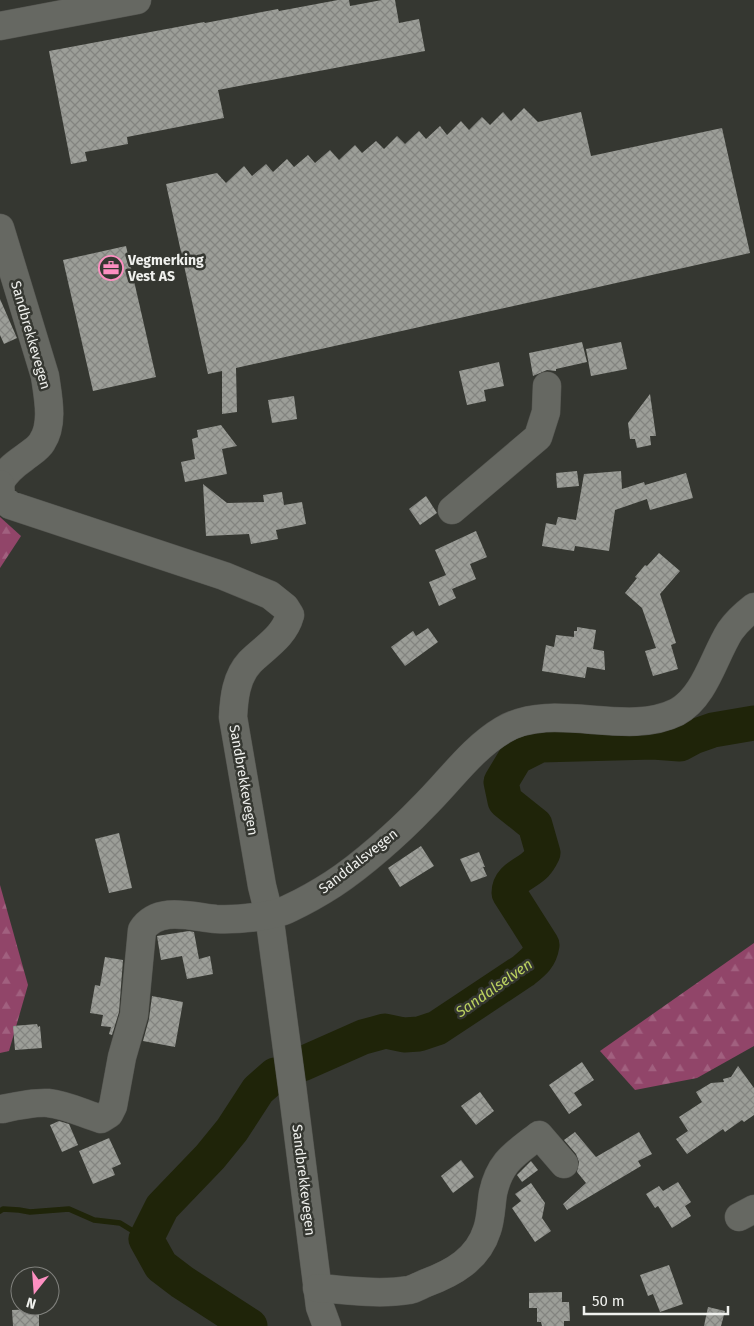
<svg xmlns="http://www.w3.org/2000/svg" width="754" height="1326" viewBox="0 0 754 1326" font-family="'Fira Sans',sans-serif">
	<defs>
		<pattern id="forest-firs" width="22" height="20" patternUnits="userSpaceOnUse" patternTransform="scale(1.25)"><rect width="22" height="20" fill="#914569"/><path d="M5 1l3.5 6h-7zM16 11l3.5 6h-7z" fill="#a1607f"/></pattern>
		<pattern id="building-cross-hatch" width="8" height="8" patternUnits="userSpaceOnUse" patternTransform="scale(1.25)"><rect width="8" height="8" fill="#9c9e98"/><path d="M0 0l8 8M0 8l8-8" fill="none" stroke="#838480"/></pattern>
	</defs>
	<rect width="100%" height="100%" fill="#353731"/>
	<!-- forest -->
	<g fill="url(#forest-firs)">
		<polygon points="0,517 21,536 0,568"/>
		<polygon points="0,885 28,985 9,1051 0,1053"/>
		<polygon points="754,943 754,1046 697,1078 635,1090 600,1051"/>
	</g>
	<g fill="none" stroke-linecap="round" stroke-linejoin="round">
		<!-- stream -->
		<polyline stroke="#1f2409" stroke-width="5.5" points="0,1211 3,1209 19,1210 30,1212 69,1209 94,1220 120,1223 146,1239"/>
		<!-- river -->
		<g stroke="#1f2409" stroke-width="35">
			<path d="M 302,1064 L 363,1037 L 385,1031 L 404,1035 L 419,1034 L 437,1028 L 523,971 C 533,963 540,958 542,945 L 509,893 C 509,877 527,874 536,864 C 539,861 541,857 543,853 L 535,825 L 505,801 L 501,782 L 516,757 L 540,745 L 653,742 L 680,744 L 693,737 L 713,730 L 754,723"/>
			<polyline points="250,1326 182,1282 161,1266 146,1239 162,1207 210,1157 232,1130 258,1090 275,1075"/>
		</g>
	</g>
	<!-- building -->
	<g fill="url(#building-cross-hatch)">
		<polygon points="338,0 349,0 350,6 382,0 395,0 399,23 419,19 425,51 218,90 224,118 127,137 128,144 85,152 87,161 71,164 49,51 204,22 205,23 278,9 279,11"/>
		<polygon points="524,108 538,122 581,112 591,156 722,128 750,253 236,368 237,412 222,414 222,371 208,374 166,184 217,173 226,183 244,166 252,176 266,164 273,172 287,159 294,167 308,155 315,163 330,150 339,160 355,145 362,153 376,141 384,149 397,136 405,144 419,131 426,139 440,126 447,135 461,121 469,130 482,117 490,125 503,112 511,121"/>
		<polygon points="126,246 156,377 93,391 63,260"/>
		<polygon points="0,299 17,338 4,344 0,335"/>
		<polygon points="582,342 587,362 556,369 556,371 547,370 533,376 529,353"/>
		<polygon points="621,342 627,369 591,376 586,349"/>
		<polygon points="499,362 504,386 484,390 486,401 467,405 459,371"/>
		<polygon points="650,394 656,436 650,436 651,445 637,448 635,439 630,439 628,423"/>
		<polygon points="294,396 297,419 272,423 268,400"/>
		<polygon points="221,425 237,446 222,449 227,474 185,482 181,462 195,459 192,439 198,437 197,430"/>
		<polygon points="577,471 579,486 557,488 556,473"/>
		<polygon points="621,471 622,489 644,482 645,485 686,473 693,498 650,510 647,499 615,510 609,551 575,546 574,551 542,546 546,523 556,525 558,517 576,520 584,474"/>
		<polygon points="203,484 227,503 264,502 263,495 282,492 284,505 302,502 306,524 276,530 278,539 251,544 249,534 206,536"/>
		<polygon points="426,496 437,513 420,525 409,509"/>
		<polygon points="476,531 487,557 470,564 476,579 452,589 456,598 439,606 429,582 446,575 435,550"/>
		<polygon points="659,553 680,571 660,594 676,643 671,645 678,669 653,676 645,651 656,648 642,608 625,593 637,578 635,577 645,565 647,566"/>
		<polygon points="577,627 596,630 593,649 604,651 605,670 587,667 585,678 542,671 546,645 554,647 556,635 574,637 574,631 577,631"/>
		<polygon points="428,628 438,642 405,666 391,647 413,631 416,636"/>
		<polygon points="119,833 132,888 109,893 95,839"/>
		<polygon points="421,846 434,866 400,887 388,868"/>
		<polygon points="479,852 485,867 483,867 487,876 471,882 460,859"/>
		<polygon points="189,931 194,932 199,959 210,956 213,974 187,979 182,956 161,960 157,936"/>
		<polygon points="105,957 123,960 119,1012 112,1035 109,1034 111,1027 101,1026 103,1015 90,1013 95,985 100,986"/>
		<polygon points="152,996 183,1002 175,1047 143,1041 149,1019"/>
		<polygon points="37,1024 38,1027 40,1026 42,1048 15,1050 13,1026"/>
		<polygon points="582,1062 594,1080 574,1093 582,1105 569,1114 549,1085"/>
		<polygon points="738,1066 754,1088 754,1115 744,1122 742,1120 725,1132 723,1129 687,1154 676,1139 688,1131 679,1117 702,1102 696,1092 711,1083 724,1082 723,1079 731,1077"/>
		<polygon points="480,1092 494,1111 476,1125 461,1106"/>
		<polygon points="59,1121 69,1124 78,1145 62,1152 50,1125"/>
		<polygon points="575,1132 596,1157 639,1132 652,1154 638,1161 641,1166 567,1210 563,1204 586,1183 577,1172 579,1162 576,1154 564,1140"/>
		<polygon points="109,1138 121,1164 112,1168 115,1175 93,1184 79,1151"/>
		<polygon points="461,1160 474,1177 453,1193 441,1176"/>
		<polygon points="531,1161 538,1170 522,1182 517,1175"/>
		<polygon points="678,1182 691,1202 685,1206 691,1216 672,1228 658,1206 655,1208 646,1194 659,1186 663,1191"/>
		<polygon points="531,1183 545,1203 542,1218 551,1231 535,1242 512,1208 521,1201 515,1194"/>
		<polygon points="669,1265 683,1304 660,1312 653,1294 648,1296 640,1275"/>
		<polygon points="562,1292 562,1302 569,1302 570,1321 564,1321 564,1326 542,1326 541,1322 537,1322 537,1308 529,1308 529,1293"/>
		<polygon points="708,1307 725,1311 721,1326 704,1326"/>
		<polygon points="39,1309 39,1326 13,1326 12,1310"/>
	</g>
	<g fill="none" stroke-linecap="round" stroke-linejoin="round">
		<defs>
			<g id="minor">
				<polyline points="0,26 137,0"/>
				<path d="M 0,228 L 45,376 C 48,397 54,424 42,442 C 38,449 30,453 24,458 C 14,465 5,472 0,483"/>
				<path d="M 0,484 L 1,497 L 10,505 L 224,576 L 270,595 L 285,607 L 290,615 C 284,637 265,647 250,662 C 236,677 234,698 233,717 L 262,886 L 269,914 L 292,1086 L 320,1307 L 327,1326"/>
				<polyline points="452,510 538,437 546,412 547,386"/>
				<path d="M 2,1109 C 16,1106 34,1102 48,1103 C 67,1105 84,1114 101,1119 L 109,1114 L 113,1106 L 122,1057 L 134,1015 L 142,930 C 158,905 193,917 216,919 C 235,920 274,917 290,908 C 305,901 319,893 333,884 C 362,865 398,833 422,808 C 449,782 471,749 503,730 C 553,700 625,738 677,712 C 705,697 714,656 730,631 C 737,621 745,614 754,607"/>
				<polyline points="739,1217 754,1209"/>
				<path d="M 317,1288 C 347,1290 378,1295 409,1290 C 414,1289 421,1285 426,1283 C 453,1273 478,1259 487,1230 C 491,1219 491,1205 493,1193 C 500,1161 515,1154 539,1135 L 564,1164"/>
			</g>
		</defs>
		<!-- minor casing -->
		<use href="#minor" stroke="#545550" stroke-width="29"/>
		<!-- minor -->
		<use href="#minor" stroke="#666862" stroke-width="28"/>
	</g>
	<!-- icons -->
	<defs>
		<symbol id="office-ring" viewBox="-11 -11 22 22"><circle r="9.5" fill="#353731" stroke="#fd8fc1" stroke-width="1.5"/><path d="M-6-3h4V-5.5h4V-3h4V5H-6ZM-1-4.5V-3h2v-1.5ZM-6 0V1H6V0Z" fill="#fd8fc1"/></symbol>
	</defs>
	<g fill-rule="evenodd">
		<use href="#office-ring" x="97" y="254" width="28" height="28"/>
	</g>
	<g text-anchor="middle" stroke-width="5" stroke-linejoin="round" paint-order="stroke">
		<!-- poi labels -->
		<g font-size="14" font-weight="bold" fill="#f0f1ee" stroke="#353731" text-anchor="start">
			<text x="128" y="265">Vegmerking<tspan x="128" dy="16">Vest AS</tspan></text>
		</g>
		<!-- street labels -->
		<g font-size="14" fill="#f0f1ee" stroke="#353731">
			<text transform="translate(31 335) rotate(74)" y="5">Sandbrekkevegen</text>
			<text transform="translate(244 780) rotate(80)" y="5">Sandbrekkevegen</text>
			<text transform="translate(358 861) rotate(-38)" y="5">Sanddalsvegen</text>
			<text transform="translate(304 1180) rotate(83)" y="5">Sandbrekkevegen</text>
		</g>
		<!-- water labels -->
		<g font-size="15" font-style="italic" fill="#bbd15f" stroke="#353731">
			<text transform="translate(494 988) rotate(-35)" y="5">Sandalselven</text>
		</g>
	</g>
	<!-- north arrow -->
	<g transform="translate(35 1291) rotate(197)"><circle r="24" fill="#353731" stroke="#80817d"/>
	<path d="M0-4L9 19L0 12L-9 19Z" fill="#fd8fc1"/>
	<text y="-8" font-size="14" font-weight="bold" text-anchor="middle" fill="#f0f1ee">N</text>
	</g>
	<!-- scale -->
	<path d="M584 1306v8h144v-8" fill="none" stroke="#f0f1ee" stroke-width="2.5"/>
	<text x="592" y="1306" font-size="15" fill="#f0f1ee" stroke="#353731" stroke-width="4" paint-order="stroke">50 m</text>
</svg>
